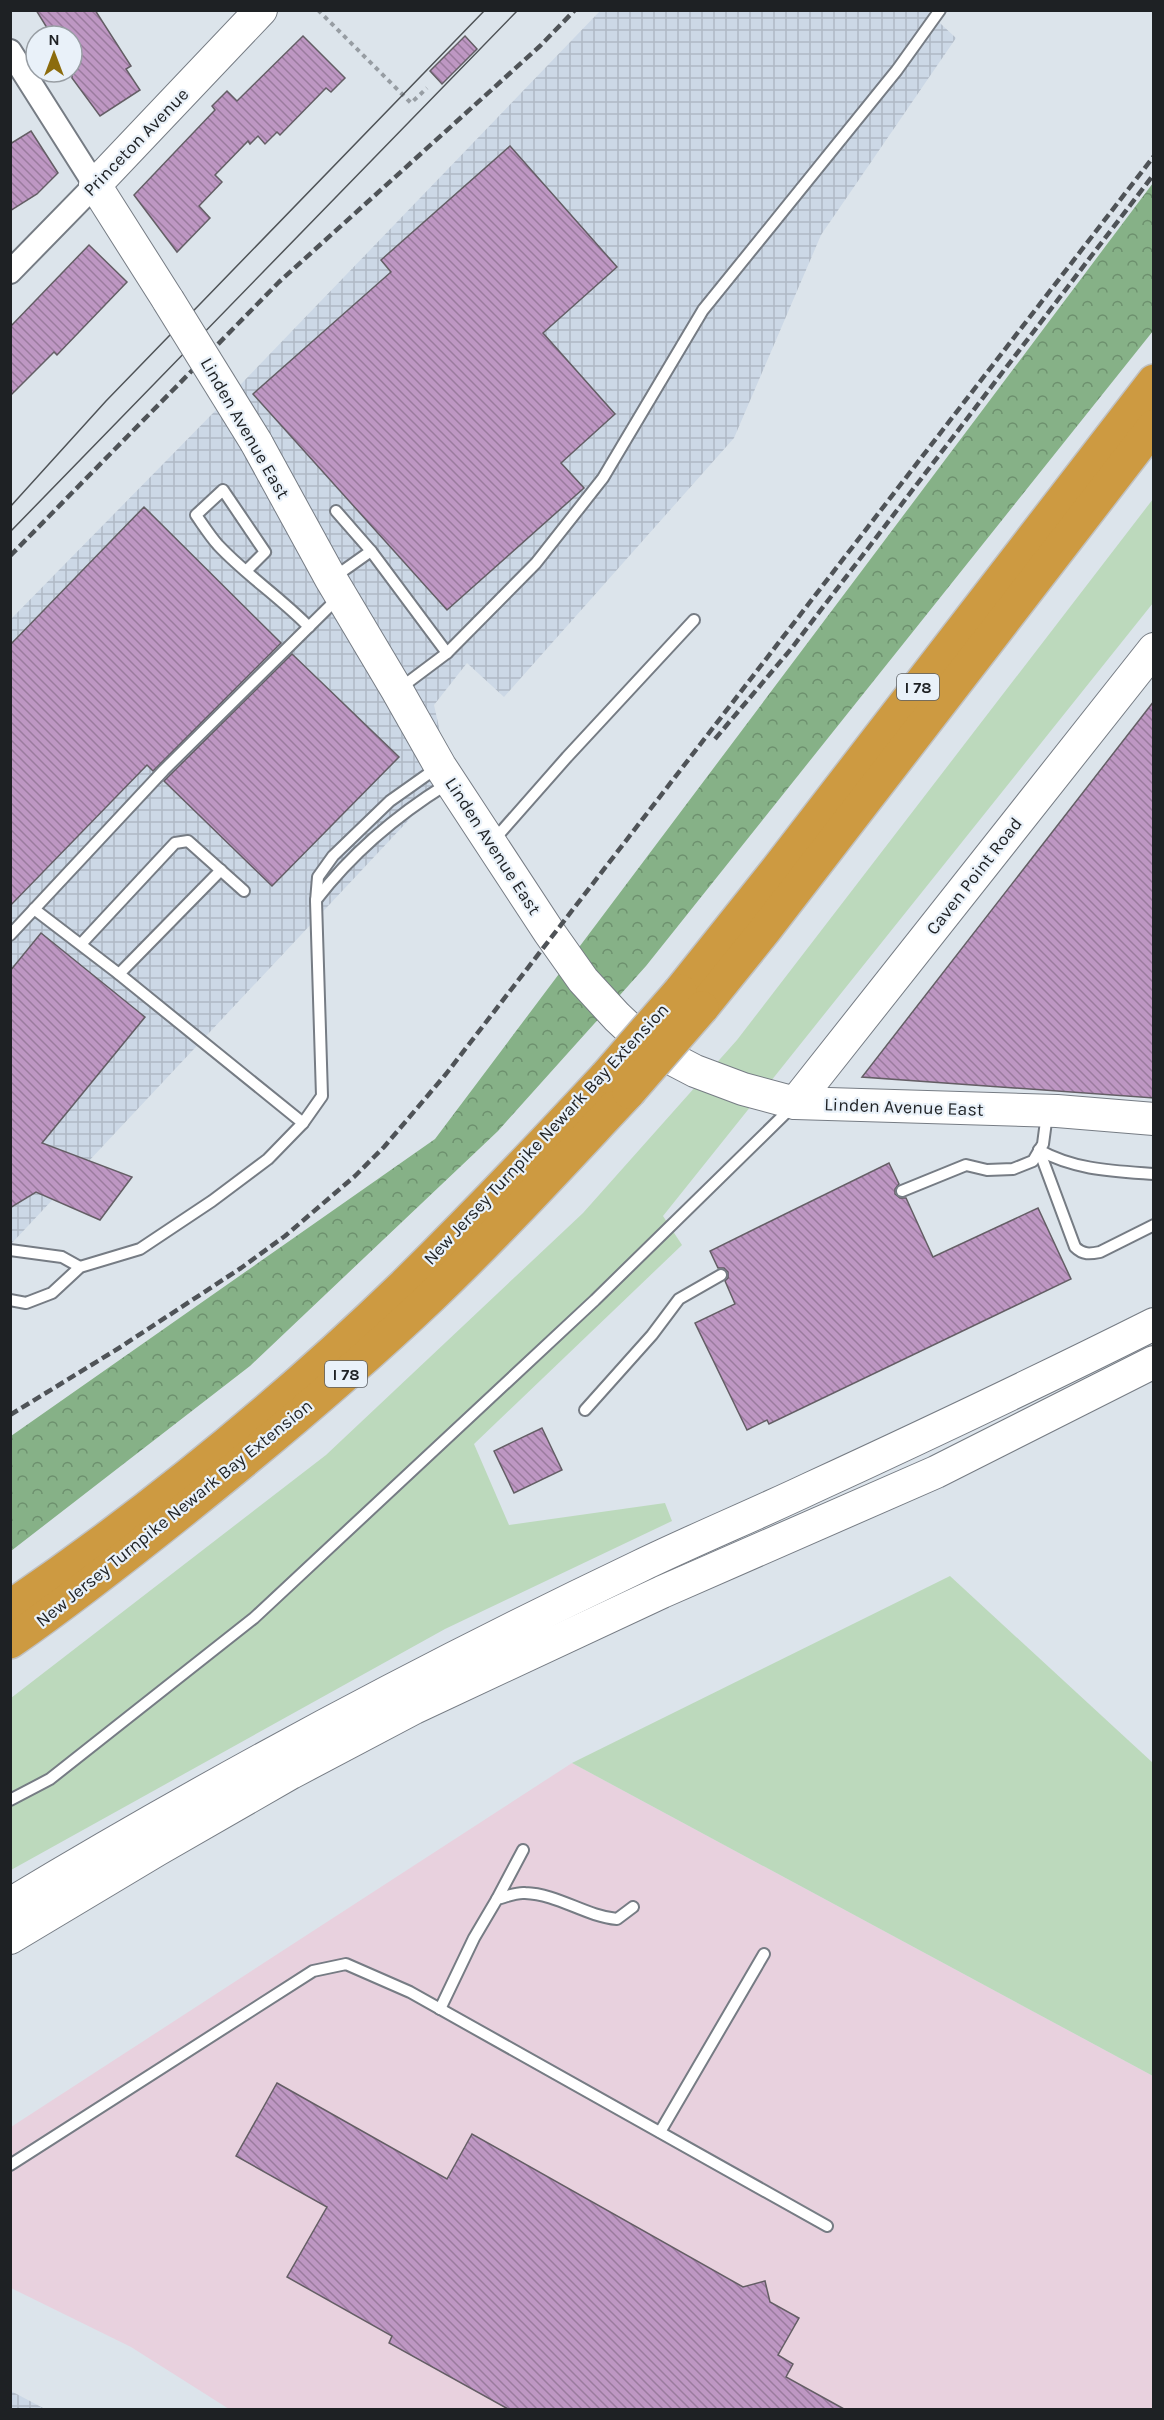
<svg xmlns="http://www.w3.org/2000/svg" width="1164" height="2420" viewBox="0 0 1164 2420" font-family="Karla,sans-serif">
	<defs>
		<pattern id="industrial-grid" width="8" height="8" patternUnits="userSpaceOnUse" patternTransform="scale(1.5)"><rect width="8" height="8" fill="#ccd8e6"/><path d="M0 4h8M4 0v8" fill="none" stroke="#afb9c5"/></pattern>
		<pattern id="forest-crowns" width="20" height="18" patternUnits="userSpaceOnUse" patternTransform="scale(1.5)"><rect width="20" height="18" fill="#86b187"/><path d="M2 6a3 3 0 1 1 6 0M12 15a3 3 0 1 1 6 0" fill="none" stroke="#6d906e"/></pattern>
		<pattern id="building-back-hatch" width="6" height="6" patternUnits="userSpaceOnUse" patternTransform="scale(1.5)"><rect width="6" height="6" fill="#be97c3"/><path d="M-1 5l2 2M0 0l6 6M5-1l2 2" fill="none" stroke="#9a7b9e"/></pattern>
	</defs>
	<rect width="100%" height="100%" fill="#dce4eb"/>
	<!-- commercial -->
	<polygon fill="#e8d1de" points="572,1763 1153,2076 1153,2409 229,2409 131,2347 11,2288 11,2127"/>
	<!-- industrial -->
	<g fill="url(#industrial-grid)">
		<polygon points="600,11 927,11 956,38 821,235 734,438 504,697 467,663 434,705 450,776 11,1244 11,619 218,408"/>
		<polygon points="11,2391 45,2409 11,2409"/>
	</g>
	<!-- grass -->
	<g fill="#bcd9bc">
		<polygon points="1153,499 1153,603 663,1216 682,1245 474,1444 509,1525 665,1503 672,1521 445,1629 11,1870 11,1698 326,1455 583,1213 737,1040"/>
		<polygon points="950,1576 1153,1763 1153,2076 572,1763"/>
	</g>
	<!-- forest -->
	<polygon fill="url(#forest-crowns)" points="1153,183 1153,331 646,966 498,1131 250,1366 11,1551 11,1436 435,1139"/>
	<!-- building -->
	<g fill="url(#building-back-hatch)" stroke="#645e65" stroke-width="1.5">
		<polygon points="36,10 95,10 131,66 126,69 140,90 100,116 72,78 72,36 52,36"/>
		<polygon points="303,36 345,78 331,92 326,88 280,135 277,132 265,144 258,136 250,144 248,141 215,175 222,182 199,206 210,218 177,252 134,195 215,110 212,106 227,91 237,101"/>
		<polygon points="465,36 477,49 442,84 430,71"/>
		<polygon points="31,131 58,173 37,194 10,211 10,144"/>
		<polygon points="510,146 617,267 543,333 615,414 561,463 584,488 447,610 253,394 391,272 381,260"/>
		<polygon points="89,245 127,282 57,355 54,352 10,396 10,327"/>
		<polygon points="144,507 281,643 153,771 147,765 10,906 10,645"/>
		<polygon points="292,654 399,757 272,886 164,781"/>
		<polygon points="1154,701 1154,1098 862,1077"/>
		<polygon points="41,933 145,1017 42,1143 132,1177 100,1220 36,1192 10,1208 10,971"/>
		<polygon points="889,1163 899,1184 895,1189 895,1194 900,1198 906,1198 933,1257 1038,1208 1071,1279 769,1424 767,1420 747,1430 695,1323 735,1304 725,1281 728,1278 728,1272 724,1268 718,1268 710,1251"/>
		<polygon points="542,1428 562,1470 514,1493 494,1451"/>
		<polygon points="277,2083 447,2179 472,2134 743,2287 765,2281 770,2302 799,2318 778,2355 793,2364 786,2377 844,2409 508,2409 389,2343 392,2336 287,2277 327,2207 236,2156"/>
	</g>
	<g fill="none" stroke-linecap="round" stroke-linejoin="round">
		<defs>
			<g id="lane">
				<polyline points="336,511 371,551 447,653"/>
				<path d="M 247,570 L 265,552 L 223,490 L 196,515 C 203,525 210,536 218,545 C 246,575 281,598 309,627"/>
				<polyline points="333,578 371,551"/>
				<polyline points="399,689 447,653 536,563 603,478 703,310 897,70 940,10"/>
				<polyline points="493,841 567,757 694,620"/>
				<path d="M 316,900 C 352,853 397,815 447,784"/>
				<polyline points="34,909 119,974 303,1123"/>
				<polyline points="10,935 164,770 338,598"/>
				<polyline points="81,944 175,843 188,841 244,891"/>
				<polyline points="119,974 221,870"/>
				<path d="M 1039,1150 L 1075,1247 C 1083,1255 1090,1254 1100,1252 L 1154,1225"/>
				<path d="M 1039,1150 C 1075,1170 1113,1171 1154,1174"/>
				<polyline points="902,1191 966,1165 987,1170 1013,1169 1033,1161 1043,1144 1047,1114"/>
				<polyline points="10,1250 62,1257 80,1267"/>
				<polyline points="10,1300 26,1303 52,1293 80,1267 140,1249 212,1201 268,1159 303,1123 322,1096 316,901 318,877 333,856 390,801 438,767"/>
				<polyline points="585,1410 652,1335 679,1299 721,1275"/>
				<polyline points="10,1800 50,1779 254,1618 595,1300 792,1107"/>
				<polyline points="497,1899 523,1850"/>
				<path d="M 440,2009 L 474,1938 L 497,1899 C 506,1897 516,1892 525,1893 C 558,1894 585,1916 617,1919 L 633,1907"/>
				<polyline points="660,2132 764,1954"/>
				<polyline points="10,2165 313,1971 346,1964 410,1992 827,2226"/>
			</g>
			<polyline id="street" points="10,51 95,185 10,272"/>
			<g id="secondary">
				<polyline points="168,300 95,185 261,10"/>
				<polyline points="256,442 331,579 397,690 440,766 549,932 583,980 617,1017 649,1047 695,1071 743,1089 795,1103 1057,1111 1154,1119"/>
				<polyline points="795,1103 1154,649"/>
				<path d="M 10,1904 C 216,1780 424,1669 640,1566 C 696,1539 754,1515 811,1488 C 926,1435 1040,1381 1154,1324"/>
				<polyline points="10,1938 157,1850 291,1773 414,1708 662,1592 936,1472 1154,1362"/>
			</g>
			<g id="highway">
				<polyline points="680,991 775,872 1154,381"/>
				<polyline points="702,1008 765,930 1154,426"/>
				<path d="M 10,1607 C 148,1513 284,1401 404,1285 C 473,1217 540,1147 606,1076"/>
				<path d="M 10,1642 C 69,1601 125,1557 180,1513 C 266,1444 351,1373 431,1297 C 500,1231 564,1161 629,1092"/>
			</g>
		</defs>
		<!-- lane casing -->
		<use href="#lane" stroke="#767c84" stroke-width="14"/>
		<!-- street casing -->
		<use href="#street" stroke="#767c84" stroke-width="26"/>
		<!-- secondary casing -->
		<use href="#secondary" stroke="#767c84" stroke-width="34"/>
		<!-- highway casing -->
		<use href="#highway" stroke="#c0c1c2" stroke-width="36"/>
		<!-- path -->
		<polyline stroke="#979da3" stroke-width="4" stroke-dasharray="4.5 4.5" stroke-linecap="butt" points="318,10 411,103 427,88"/>
		<!-- lane -->
		<use href="#lane" stroke="#fff" stroke-width="10"/>
		<!-- street -->
		<use href="#street" stroke="#fff" stroke-width="22"/>
		<!-- secondary -->
		<use href="#secondary" stroke="#fff" stroke-width="32"/>
		<!-- highway -->
		<use href="#highway" stroke="#cd9a41" stroke-width="33"/>
		<!-- tram -->
		<g stroke="#4f5357" stroke-width="1.5">
			<polyline points="10,507 106,401 485,10"/>
			<polyline points="10,532 518,10"/>
		</g>
		<!-- rail -->
		<g stroke="#4f5357" stroke-width="4.5" stroke-dasharray="9 4.5" stroke-linecap="butt">
			<polyline points="10,556 279,282 540,46 575,10"/>
			<polyline points="715,739 791,649 1154,174"/>
			<polyline points="10,1415 119,1348 241,1268 285,1236 355,1176 384,1147 446,1074 1154,156"/>
		</g>
		<defs>
			<polyline id="secondary-bridge" points="168,300 256,442"/>
			<g id="highway-bridge">
				<polyline points="606,1076 680,991"/>
				<polyline points="629,1092 702,1008"/>
			</g>
		</defs>
		<!-- secondary-bridge casing -->
		<use href="#secondary-bridge" stroke="#767c84" stroke-width="34" stroke-linecap="butt"/>
		<!-- highway-bridge casing -->
		<use href="#highway-bridge" stroke="#c0c1c2" stroke-width="36" stroke-linecap="butt"/>
		<!-- secondary-bridge -->
		<use href="#secondary-bridge" stroke="#fff" stroke-width="32"/>
		<!-- highway-bridge -->
		<use href="#highway-bridge" stroke="#cd9a41" stroke-width="33"/>
	</g>
	<g text-anchor="middle" stroke-width="4.5" stroke-linejoin="round" paint-order="stroke">
		<!-- shield labels -->
		<g fill="#e9f1f9" stroke="#5b5f64" stroke-width="1.5">
			<rect x="897" y="674" width="42" height="26" rx="4.5"/>
			<rect x="325" y="1361" width="42" height="26" rx="4.5"/>
		</g>
		<g font-size="16" font-weight="bold" fill="#1e2124">
			<text x="918" y="693">I 78</text>
			<text x="346" y="1380">I 78</text>
		</g>
		<!-- street labels -->
		<g font-size="18" fill="#1e2124" stroke="#e9f1f9">
			<text transform="translate(136 142) rotate(-46)" y="6">Princeton Avenue</text>
			<text transform="translate(245 428) rotate(60)" y="6">Linden Avenue East</text>
			<text transform="translate(493 846) rotate(57)" y="6">Linden Avenue East</text>
			<text transform="translate(974 876) rotate(-52)" y="6">Caven Point Road</text>
			<text transform="translate(904 1107) rotate(2)" y="6">Linden Avenue East</text>
			<text transform="translate(546 1134) rotate(-47)" y="6">New Jersey Turnpike Newark Bay Extension</text>
			<text transform="translate(174 1513) rotate(-39)" y="6">New Jersey Turnpike Newark Bay Extension</text>
		</g>
	</g>
	<!-- border -->
	<rect width="1164" height="2420" fill="none" stroke="#1e2124" stroke-width="24"/>
	<!-- north arrow -->
	<g transform="translate(54 54)"><circle r="28" fill="#e9f1f9" stroke="#989ea4" stroke-width="1.5"/>
	<path d="M0-4.5L10 22L0 15L-10 22Z" fill="#8c6c0d"/>
	<text y="-9" font-size="16" font-weight="bold" text-anchor="middle" fill="#1e2124">N</text>
	</g>
</svg>
